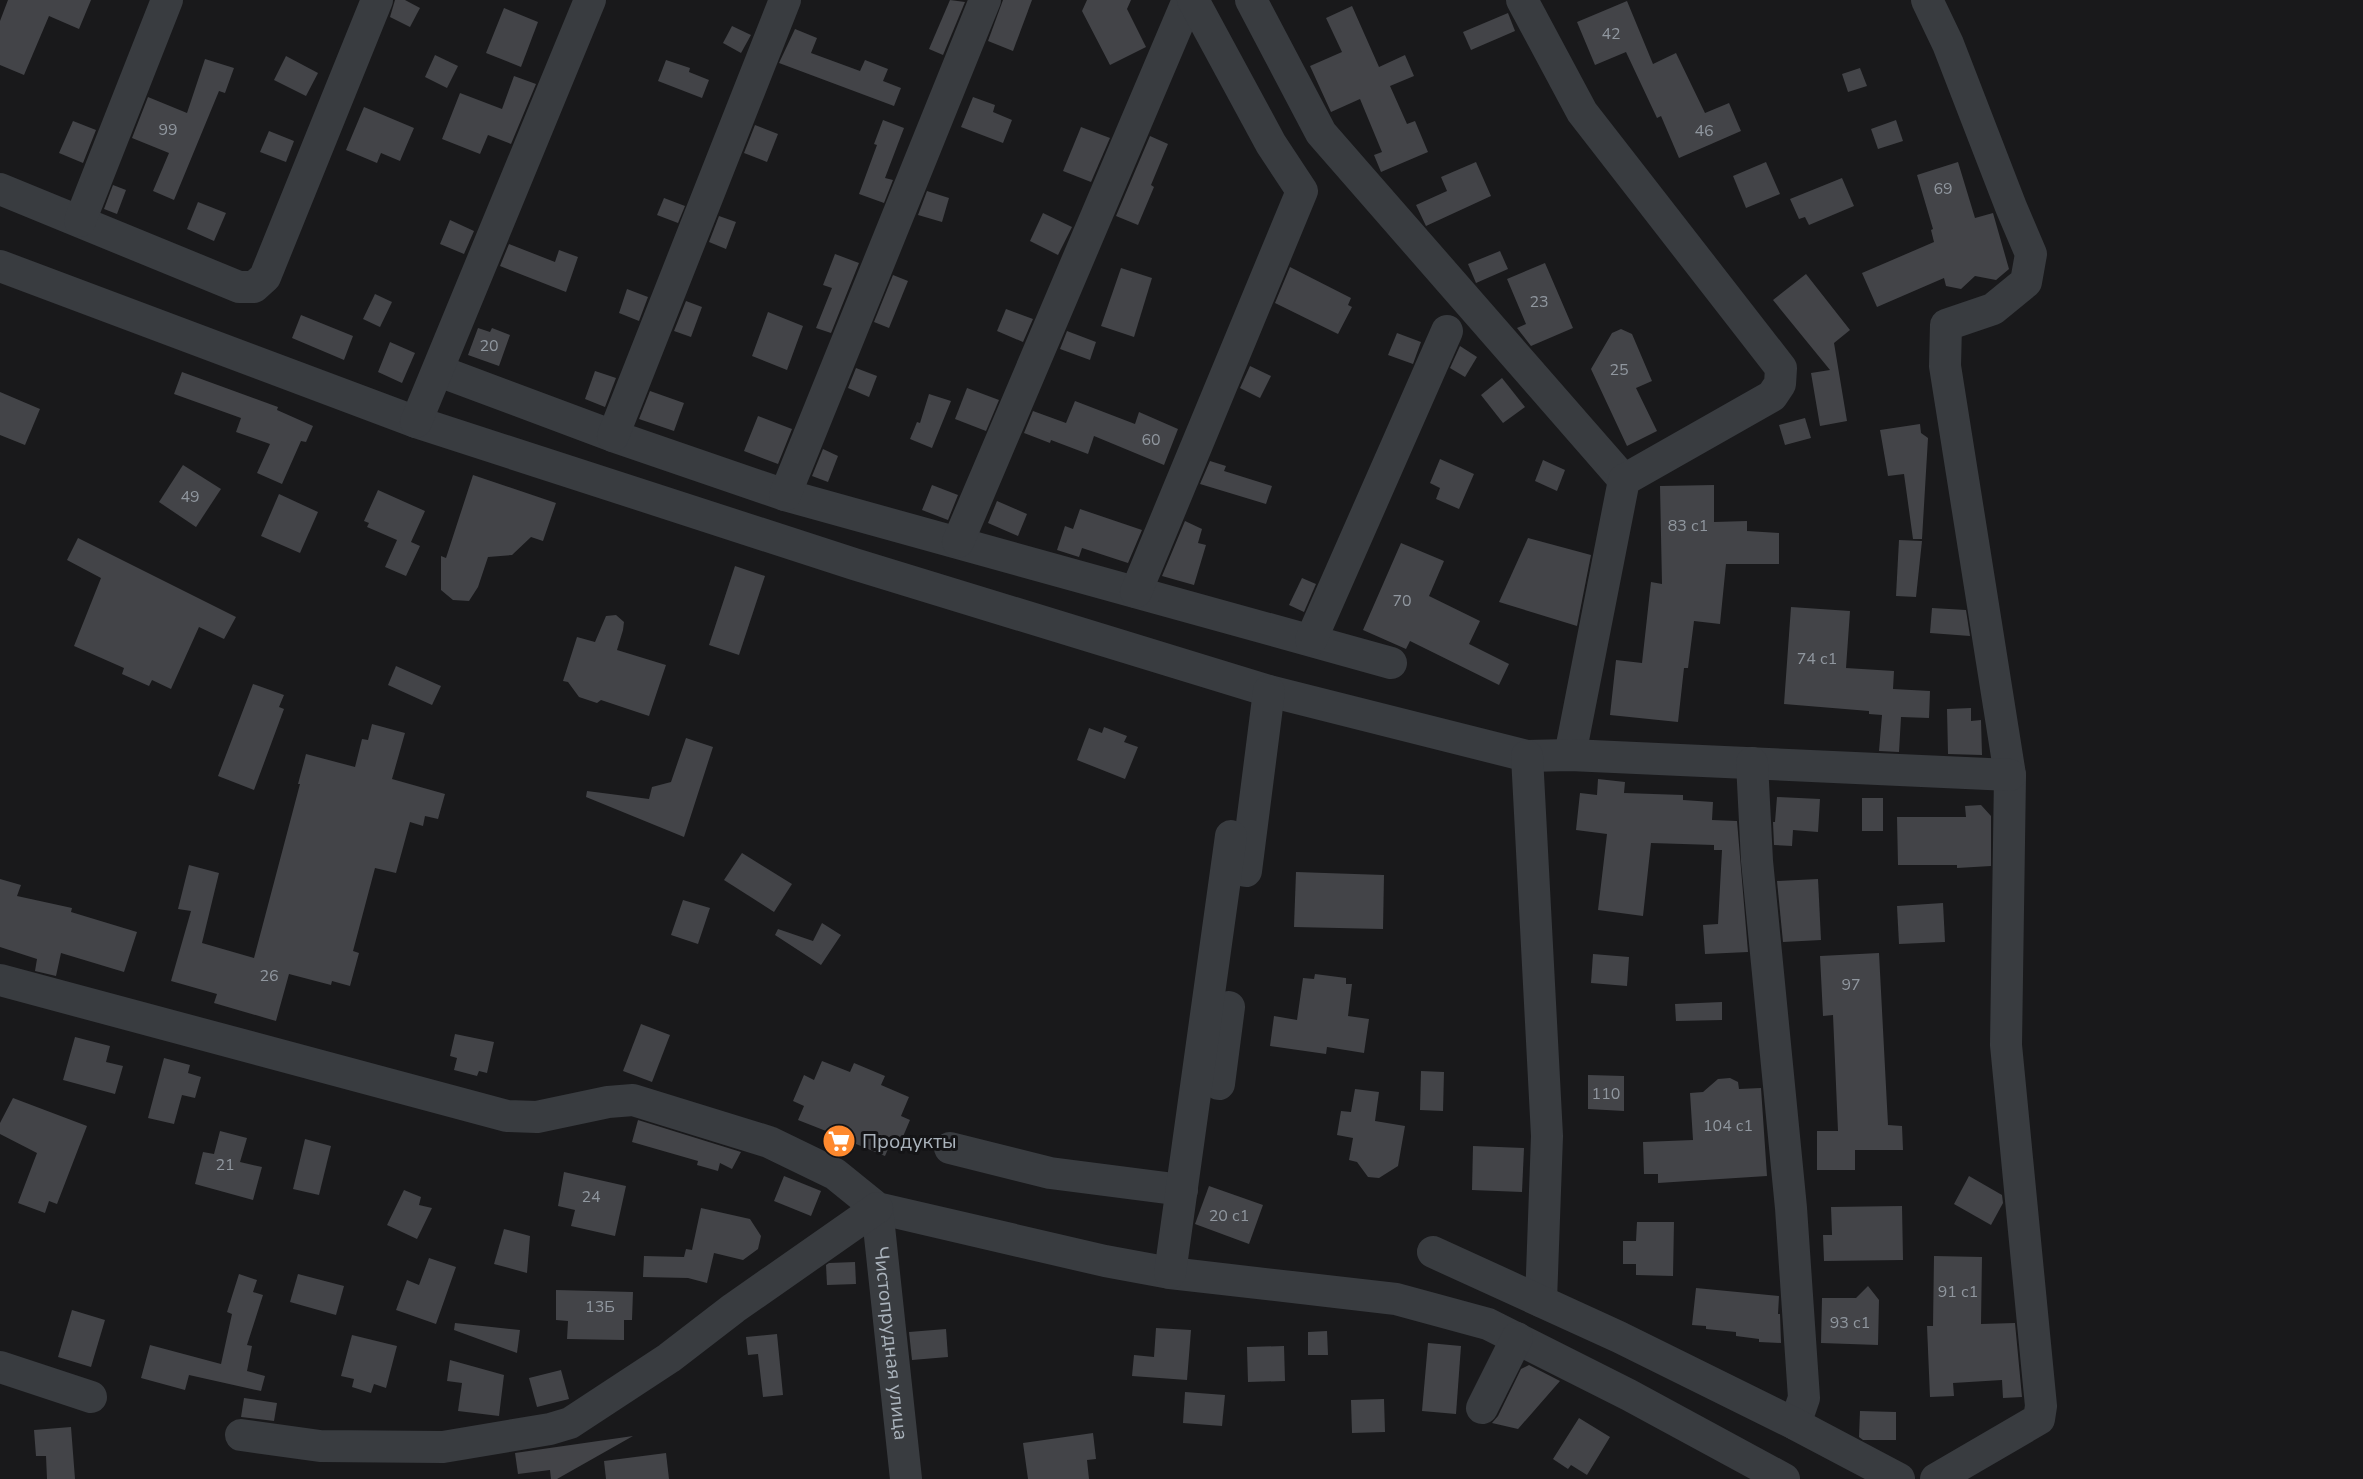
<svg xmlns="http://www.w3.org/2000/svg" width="2363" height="1479" viewBox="0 0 2363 1479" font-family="'Nunito Sans',sans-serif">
	<rect width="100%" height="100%" fill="#19191b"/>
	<!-- building -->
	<g fill="#434448">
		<polygon points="8,0 91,0 79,29 49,16 24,75 0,65 0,21"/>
		<polygon points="395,0 405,0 420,8 410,27 390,17"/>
		<polygon points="950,0 965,2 943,55 929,49"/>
		<polygon points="1003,0 1032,0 1013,51 988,41"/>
		<polygon points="1087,0 1131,0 1127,9 1146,47 1110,65 1082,11"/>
		<polygon points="1627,1 1653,64 1676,53 1705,113 1729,103 1741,131 1679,158 1661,116 1657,118 1626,52 1595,65 1577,22"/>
		<polygon points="1352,6 1379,67 1405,55 1414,76 1390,86 1407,124 1415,121 1428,152 1381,172 1374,155 1382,152 1360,99 1331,112 1310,66 1342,52 1326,18"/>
		<polygon points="504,8 538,22 521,67 486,53"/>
		<polygon points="1508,13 1515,31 1471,50 1463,32"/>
		<polygon points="732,26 751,35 741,53 723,43"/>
		<polygon points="795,29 817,38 811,53 860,71 865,60 888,69 883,81 901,88 894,106 779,63"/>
		<polygon points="435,55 458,66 447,88 425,77"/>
		<polygon points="286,56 318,73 306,96 274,80"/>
		<polygon points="205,59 234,68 225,93 219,91 174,200 153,191 169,153 132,138 148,97 187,113"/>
		<polygon points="666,60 690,68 689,72 709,80 702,98 658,81"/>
		<polygon points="1860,68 1867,86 1848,92 1842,74"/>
		<polygon points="514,76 536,84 511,144 488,135 480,154 442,139 460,93 502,109"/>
		<polygon points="973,97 995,105 993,112 1012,120 1003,143 961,127"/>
		<polygon points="364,107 414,128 400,161 381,153 377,163 346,150"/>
		<polygon points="883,120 904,128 885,178 893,180 884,203 859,194 877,145 874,144"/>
		<polygon points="1896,120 1903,141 1878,149 1871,129"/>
		<polygon points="73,121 96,130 83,163 59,153"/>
		<polygon points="755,125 778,134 767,162 744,153"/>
		<polygon points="1081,127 1110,138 1091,182 1063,171"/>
		<polygon points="269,131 294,141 286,162 260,152"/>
		<polygon points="1150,136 1168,144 1151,185 1154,187 1138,225 1116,216"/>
		<polygon points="1476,162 1491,196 1426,226 1416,205 1447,191 1441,177"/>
		<polygon points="1766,162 1780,194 1746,208 1733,176"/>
		<polygon points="1958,162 1975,218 1993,213 2009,269 1996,280 1975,276 1961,289 1946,286 1944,278 1877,307 1862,273 1934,242 1931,230 1933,229 1917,175"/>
		<polygon points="1842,178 1854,206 1809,225 1805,217 1799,219 1790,199"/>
		<polygon points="113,185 126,190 117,214 104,209"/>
		<polygon points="927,191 949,198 942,222 918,215"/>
		<polygon points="664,198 685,206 678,223 657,215"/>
		<polygon points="198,202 226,213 214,241 187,229"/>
		<polygon points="1043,213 1072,227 1058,255 1030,241"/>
		<polygon points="719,216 736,222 726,249 709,242"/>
		<polygon points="450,220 474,231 464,254 440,244"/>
		<polygon points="509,244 555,262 559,250 578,257 566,292 500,266"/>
		<polygon points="1500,251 1508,269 1476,283 1468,264"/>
		<polygon points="835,254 859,263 831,333 816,328 832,288 823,285"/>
		<polygon points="1545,263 1573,328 1531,346 1517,328 1526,324 1507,279"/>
		<polygon points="1290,267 1351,298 1348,305 1352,307 1338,334 1275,303"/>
		<polygon points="1121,268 1152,278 1134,337 1101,326"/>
		<polygon points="1806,274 1850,330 1834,343 1847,421 1820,426 1811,373 1830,370 1773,300"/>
		<polygon points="893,275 908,281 889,328 874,322"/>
		<polygon points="627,289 648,297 639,321 619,313"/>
		<polygon points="375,294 392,302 380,327 363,319"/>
		<polygon points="686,301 702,307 691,337 674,331"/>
		<polygon points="1006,309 1033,319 1023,342 997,331"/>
		<polygon points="768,312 803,326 787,370 752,356"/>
		<polygon points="301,315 353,336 344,360 292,338"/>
		<polygon points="478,328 490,332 492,328 510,335 499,366 468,355"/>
		<polygon points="1621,329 1632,334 1652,381 1636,388 1657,431 1627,446 1591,369 1612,333"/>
		<polygon points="1067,331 1096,342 1090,360 1060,349"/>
		<polygon points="1397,333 1421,342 1413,364 1388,355"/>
		<polygon points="390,342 415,353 402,383 378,372"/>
		<polygon points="1460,346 1477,357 1465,377 1450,368"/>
		<polygon points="1250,366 1271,376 1260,398 1240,388"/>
		<polygon points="856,368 877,376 869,397 848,388"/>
		<polygon points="595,371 616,378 605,407 585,399"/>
		<polygon points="182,372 278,407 277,410 313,426 306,442 301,441 282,484 257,473 270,444 236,432 241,418 174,394"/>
		<polygon points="1502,378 1525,407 1503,423 1481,395"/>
		<polygon points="967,388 999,400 986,431 955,419"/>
		<polygon points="650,391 684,403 674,431 639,419"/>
		<polygon points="0,392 40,409 25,445 0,435"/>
		<polygon points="929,394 951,401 932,448 910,439 917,422 920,423"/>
		<polygon points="1075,401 1135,424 1139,412 1178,429 1164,465 1094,436 1088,454 1051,440 1050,443 1024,433 1033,411 1066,423"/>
		<polygon points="758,416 792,429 778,464 744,451"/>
		<polygon points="1805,418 1811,438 1785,445 1779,425"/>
		<polygon points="1920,424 1921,433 1928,438 1922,539 1913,539 1904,474 1888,476 1880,430"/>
		<polygon points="823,449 838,456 828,482 812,476"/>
		<polygon points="1440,459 1474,474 1459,509 1436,499 1440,488 1430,483"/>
		<polygon points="1543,460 1565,470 1557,491 1535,481"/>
		<polygon points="1210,461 1226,466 1224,471 1272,486 1266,504 1200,484"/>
		<polygon points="183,465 221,489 196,527 159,502"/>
		<polygon points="473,475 556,503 543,541 531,537 512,555 488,557 478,587 469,601 453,600 441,590 441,556 446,558"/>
		<polygon points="932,485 958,495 948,520 922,510"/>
		<polygon points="1714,485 1714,522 1747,521 1747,531 1779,533 1779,564 1726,564 1720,624 1694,621 1688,668 1684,668 1678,722 1610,715 1616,660 1642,663 1651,582 1662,584 1660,486"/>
		<polygon points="378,490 425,511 411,542 420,546 406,576 385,567 397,540 367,527 369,523 364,521"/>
		<polygon points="279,494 318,512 300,553 261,536"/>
		<polygon points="997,501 1027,514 1018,536 988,523"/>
		<polygon points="1080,509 1142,530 1128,563 1082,548 1079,557 1057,550 1065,526 1073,529"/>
		<polygon points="1185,521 1202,529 1198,543 1206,545 1194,585 1162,576"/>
		<polygon points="78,538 236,617 224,639 199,627 171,689 152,680 149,686 122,674 124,668 74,646 101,578 67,560"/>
		<polygon points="1528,538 1591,555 1577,626 1499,602"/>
		<polygon points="1899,540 1922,541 1916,597 1896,596"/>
		<polygon points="1401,543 1444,561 1429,596 1480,621 1469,644 1509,664 1499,685 1410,641 1406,649 1363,630"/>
		<polygon points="735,566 765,576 739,655 709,645"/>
		<polygon points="1302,578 1316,584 1304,612 1289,605"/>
		<polygon points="1791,607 1850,611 1846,668 1894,671 1893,689 1930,691 1929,718 1901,717 1899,752 1879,751 1882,715 1869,714 1869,711 1784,704"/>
		<polygon points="1932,608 1966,610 1970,636 1930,633"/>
		<polygon points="616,615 624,622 623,630 617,650 666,665 649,716 601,700 597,703 579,697 568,682 563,681 577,637 595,642 606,616"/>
		<polygon points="396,666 441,686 432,705 388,685"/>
		<polygon points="253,684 284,695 279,707 284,709 254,790 218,776"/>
		<polygon points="1971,708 1971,721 1981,720 1982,755 1948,754 1947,709"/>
		<polygon points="372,724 405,733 392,779 445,794 438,819 425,816 423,826 410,822 396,873 375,868 353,951 359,953 350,986 332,981 331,985 289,974 276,1021 214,1003 217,994 171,981 191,911 178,909 189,865 219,873 202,943 254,958 300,784 298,784 306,754 355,767 362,739 368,740"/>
		<polygon points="1104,727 1127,736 1124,742 1138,747 1125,779 1077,760 1089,728 1102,733"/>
		<polygon points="686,738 713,747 684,837 586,797 587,791 649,799 652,787 671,782"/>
		<polygon points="1598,779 1625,782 1624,793 1683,795 1683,800 1713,802 1712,820 1737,821 1748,952 1705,954 1703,925 1718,924 1722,850 1714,850 1714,845 1651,843 1643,916 1598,910 1607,834 1576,830 1580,793 1597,795"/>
		<polygon points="1777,797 1820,799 1818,832 1793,830 1792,846 1774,845 1773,822 1775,822"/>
		<rect x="1862" y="798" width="21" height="33"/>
		<polygon points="1981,805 1991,816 1991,866 1957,868 1957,865 1898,865 1897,817 1966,817 1965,806"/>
		<polygon points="742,853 792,884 774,912 724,880"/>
		<polygon points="1296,872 1384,875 1383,929 1294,927"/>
		<polygon points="0,879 21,885 17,896 72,908 71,912 137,932 124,972 61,953 56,976 35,971 37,959 0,947"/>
		<polygon points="1818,879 1821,940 1783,942 1777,881"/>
		<polygon points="683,900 710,908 698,944 671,935"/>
		<polygon points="1943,903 1945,942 1899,944 1897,906"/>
		<polygon points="822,923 841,935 821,965 775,935 778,929 813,941"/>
		<polygon points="1879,953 1888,1125 1902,1126 1903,1150 1855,1150 1855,1170 1817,1170 1817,1131 1838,1131 1833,1015 1823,1016 1820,956"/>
		<polygon points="1593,954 1629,957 1627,986 1591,983"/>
		<polygon points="1315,974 1346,978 1346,984 1352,984 1348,1016 1369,1019 1364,1053 1327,1047 1326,1054 1270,1046 1274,1016 1297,1020 1303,978 1314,979"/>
		<polygon points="1722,1002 1722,1020 1676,1021 1675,1004"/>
		<polygon points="641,1024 670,1035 652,1082 623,1071"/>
		<polygon points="455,1034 494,1042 487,1073 479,1071 477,1076 454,1070 457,1058 450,1056"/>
		<polygon points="75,1037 110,1046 106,1062 123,1066 115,1094 63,1080"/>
		<polygon points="164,1058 190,1065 188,1073 201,1077 195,1098 182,1095 174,1124 148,1118"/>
		<polygon points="822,1061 850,1072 854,1063 885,1076 881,1085 909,1097 901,1116 910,1120 899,1146 891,1142 885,1156 856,1144 854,1150 823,1138 826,1131 798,1120 804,1106 793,1101 804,1075 814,1080"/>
		<polygon points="1421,1071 1444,1072 1443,1111 1420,1110"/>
		<polygon points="1588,1075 1624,1076 1624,1111 1588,1109"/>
		<polygon points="1730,1078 1738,1082 1739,1089 1761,1088 1767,1176 1658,1183 1658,1174 1644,1174 1643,1142 1693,1140 1690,1093 1703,1092 1718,1079"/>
		<polygon points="1355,1089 1379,1092 1375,1121 1405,1126 1398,1166 1379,1178 1368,1177 1357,1162 1349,1160 1353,1138 1337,1135 1341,1111 1351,1112"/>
		<polygon points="13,1098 87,1126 57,1204 49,1201 45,1213 18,1203 37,1153 0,1134 0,1123"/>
		<polygon points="638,1120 741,1152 732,1169 720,1163 718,1171 697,1165 698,1161 632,1142"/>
		<polygon points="220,1131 247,1138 240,1162 262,1167 253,1200 195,1184 203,1152 214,1154"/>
		<polygon points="305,1139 331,1146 319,1195 293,1189"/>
		<polygon points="1473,1146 1524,1148 1522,1192 1472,1190"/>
		<polygon points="564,1172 626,1186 615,1236 571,1226 575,1210 558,1206"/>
		<polygon points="784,1176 821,1191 811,1216 774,1201"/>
		<polygon points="1969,1176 2002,1195 2003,1203 1991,1225 1954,1204"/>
		<polygon points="1209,1186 1263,1205 1249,1244 1195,1224"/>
		<polygon points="404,1190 421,1197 419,1205 432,1208 417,1239 387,1225"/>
		<polygon points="1902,1206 1903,1260 1824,1261 1823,1235 1832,1235 1831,1207"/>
		<polygon points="701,1208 750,1219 761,1236 758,1249 743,1260 714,1253 707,1283 688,1278 643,1277 644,1256 684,1257 686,1249 692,1250"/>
		<polygon points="1637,1222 1674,1222 1673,1276 1636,1275 1636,1264 1623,1264 1623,1241 1636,1241"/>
		<polygon points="504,1229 530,1236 527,1273 494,1264"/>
		<polygon points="1934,1256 1982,1257 1981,1324 2015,1323 2022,1397 2003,1398 2002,1380 1953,1383 1954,1396 1930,1397 1927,1326 1933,1326"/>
		<polygon points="429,1258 456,1267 436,1324 396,1310 407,1280 419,1285"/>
		<polygon points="855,1262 856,1284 827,1285 826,1265 829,1263"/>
		<polygon points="239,1274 257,1280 253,1292 263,1295 247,1345 252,1346 247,1371 265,1376 261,1391 189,1375 185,1390 141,1378 150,1345 221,1364 232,1314 227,1312"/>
		<polygon points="298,1274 344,1286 336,1315 290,1302"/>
		<polygon points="1868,1286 1879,1300 1878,1345 1821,1343 1822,1298 1856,1298"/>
		<polygon points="1696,1288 1779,1296 1778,1314 1780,1314 1781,1343 1759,1342 1759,1339 1736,1336 1736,1332 1706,1329 1706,1326 1692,1325"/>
		<polygon points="556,1290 633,1292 632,1320 624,1320 624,1340 567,1339 568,1321 556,1320"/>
		<polygon points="72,1310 105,1320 91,1367 58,1357"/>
		<polygon points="455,1323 520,1330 517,1353 454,1330"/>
		<polygon points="1156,1328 1191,1330 1187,1380 1132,1376 1134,1355 1154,1357"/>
		<polygon points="946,1329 948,1357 912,1360 909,1332"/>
		<polygon points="1327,1331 1328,1355 1308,1355 1308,1332"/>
		<polygon points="777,1334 783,1395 763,1397 758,1354 748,1355 746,1337"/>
		<polygon points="352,1335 397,1346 386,1388 374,1384 371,1393 352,1387 354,1379 341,1376"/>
		<polygon points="1428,1343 1461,1346 1456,1414 1422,1411"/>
		<polygon points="1284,1346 1285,1381 1248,1382 1247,1347"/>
		<polygon points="450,1360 504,1375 499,1416 458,1411 462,1383 447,1381"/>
		<polygon points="1529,1365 1560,1381 1518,1429 1492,1423 1498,1416 1521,1369"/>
		<polygon points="561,1370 569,1399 537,1407 529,1378"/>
		<polygon points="1185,1392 1225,1395 1222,1426 1183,1423"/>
		<polygon points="244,1398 277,1403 274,1421 241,1417"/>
		<polygon points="1384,1399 1385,1432 1352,1433 1351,1400"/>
		<polygon points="1860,1411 1896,1412 1896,1440 1863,1440 1859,1437"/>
		<polygon points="1579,1418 1610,1437 1587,1475 1571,1465 1568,1469 1553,1459"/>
		<polygon points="71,1427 75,1479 47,1479 46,1456 36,1456 34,1430"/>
		<polygon points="1093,1433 1096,1459 1087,1460 1089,1479 1028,1479 1023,1443"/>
		<polygon points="633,1436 557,1479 551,1479 550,1470 518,1474 515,1453"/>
		<polygon points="666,1453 669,1479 606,1479 604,1461"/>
	</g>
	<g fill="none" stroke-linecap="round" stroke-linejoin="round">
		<!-- minor -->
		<g stroke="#393c40" stroke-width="32">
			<polyline points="1251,0 1321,133 1624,480"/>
			<polyline points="1522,0 1582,112 1781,368 1780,384 1772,396 1624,480 1570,755"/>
			<polyline points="1927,0 1948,44 2011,207 2031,254 2026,282 1993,309 1946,325 1945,366 2010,775 2006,1045 2041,1406 2039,1419 1936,1479"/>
			<polyline points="0,189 239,287 254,287 265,277 377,0"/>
			<polyline points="80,221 167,0"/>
			<polyline points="0,266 416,422 854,564 1269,691 1527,756 1570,755 2010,775"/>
			<polyline points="439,371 613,436 785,495 1391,663"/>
			<polyline points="416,422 590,0"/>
			<polyline points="613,436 785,0"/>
			<polyline points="785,495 985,0"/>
			<polyline points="958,542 1188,0"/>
			<polyline points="1136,592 1302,191 1271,144 1193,0"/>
			<polyline points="1311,640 1447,331"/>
			<polyline points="1527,756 1547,1136 1541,1301"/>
			<polyline points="1752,763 1757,861 1791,1208 1804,1398 1795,1424"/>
			<polyline points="1246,871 1269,691"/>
			<polyline points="0,980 507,1116 537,1117 608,1102 633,1100 769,1142 835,1174 877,1208 1105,1261 1170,1273 1396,1299 1488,1324 1629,1395 1784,1479"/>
			<polyline points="1219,1084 1229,1007"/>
			<polyline points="950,1148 1050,1173 1182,1190"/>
			<path id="s1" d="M 877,1208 L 906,1479"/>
			<polyline points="1433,1252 1619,1337 1795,1424 1899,1479"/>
			<polyline points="1170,1273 1231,836"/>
			<polyline points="0,1367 91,1397"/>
			<polyline points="1482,1408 1517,1338"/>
			<polyline points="241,1435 320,1446 443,1447 550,1429 570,1423 669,1358 734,1308 877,1208"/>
		</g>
	</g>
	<!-- icons -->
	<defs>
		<symbol id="supermarket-disc" viewBox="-11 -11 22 22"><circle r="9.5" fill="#fe892e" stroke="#141416"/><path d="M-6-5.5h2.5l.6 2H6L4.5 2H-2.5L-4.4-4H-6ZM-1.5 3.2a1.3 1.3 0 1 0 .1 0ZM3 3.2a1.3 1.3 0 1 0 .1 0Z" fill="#fff"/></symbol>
	</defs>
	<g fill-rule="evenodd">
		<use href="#supermarket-disc" x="820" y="1122" width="38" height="38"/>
	</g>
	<g text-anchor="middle" stroke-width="6" stroke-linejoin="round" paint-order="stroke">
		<!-- number labels -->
		<g font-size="16" fill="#90979f">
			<text x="1611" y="39">42</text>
			<text x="168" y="135">99</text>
			<text x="1704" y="136">46</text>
			<text x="1943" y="194">69</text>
			<text x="1539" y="307">23</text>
			<text x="489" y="351">20</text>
			<text x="1619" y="375">25</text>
			<text x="1151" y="445">60</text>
			<text x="190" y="502">49</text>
			<text x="1688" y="531">83 с1</text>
			<text x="1402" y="606">70</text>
			<text x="1817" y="664">74 с1</text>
			<text x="269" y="981">26</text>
			<text x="1851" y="990">97</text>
			<text x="1606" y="1099">110</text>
			<text x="1728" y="1131">104 с1</text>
			<text x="225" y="1170">21</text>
			<text x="591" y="1202">24</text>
			<text x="1229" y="1221">20 с1</text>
			<text x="1958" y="1297">91 с1</text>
			<text x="600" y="1312">13Б</text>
			<text x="1850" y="1328">93 с1</text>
		</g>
		<!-- poi labels -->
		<g font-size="20" fill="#aab3bc" stroke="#141416" text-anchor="start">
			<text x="862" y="1148">Продукты</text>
		</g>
		<!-- street labels -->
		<g font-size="20" fill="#aab3bc" stroke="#141416">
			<text dy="7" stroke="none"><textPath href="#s1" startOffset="136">Чистопрудная улица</textPath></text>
		</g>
	</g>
</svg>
